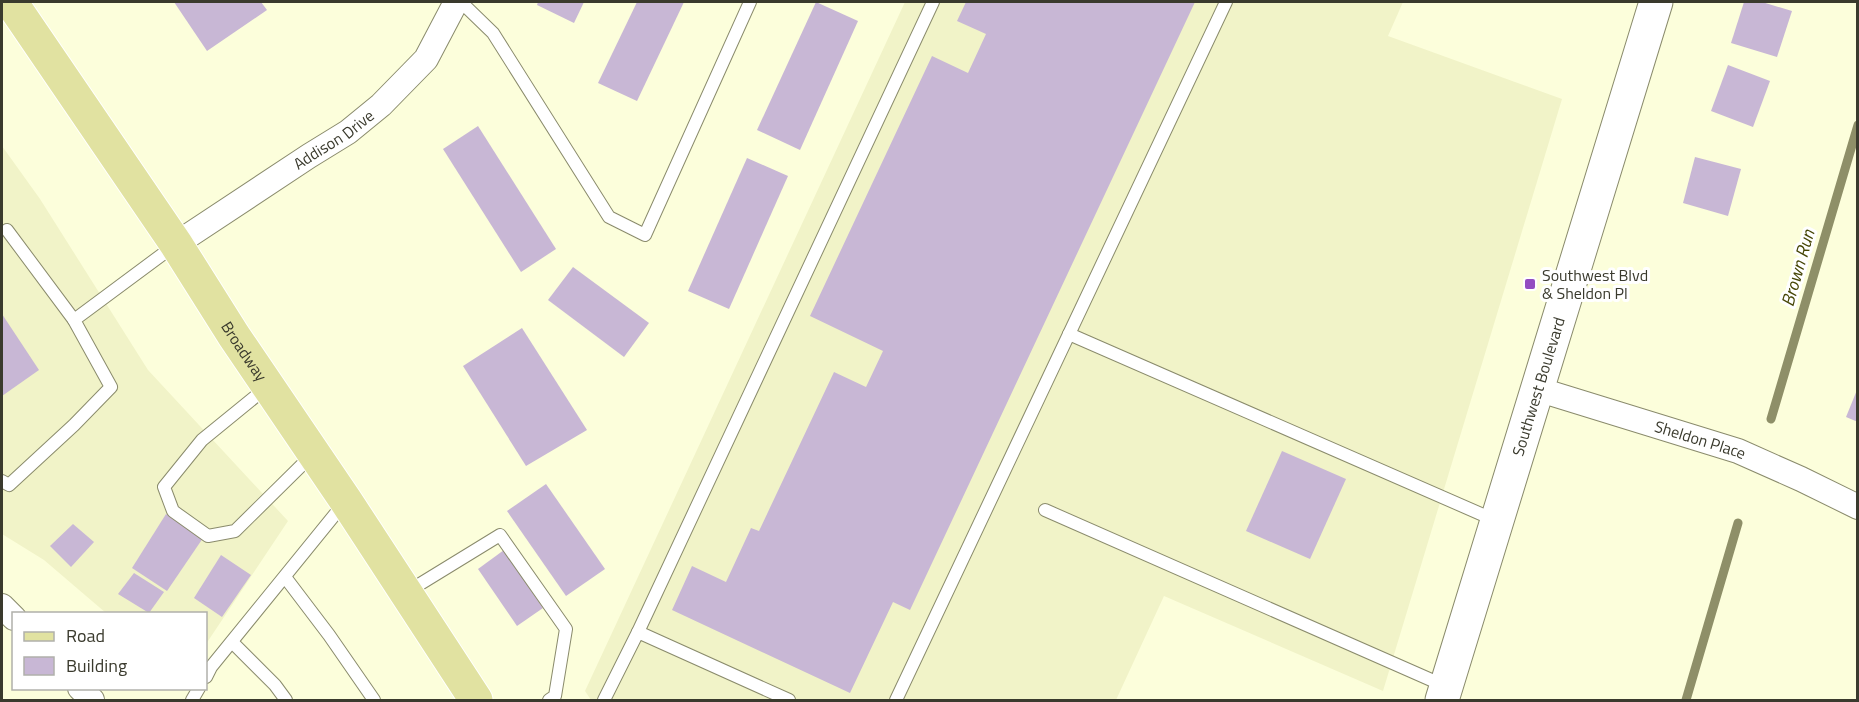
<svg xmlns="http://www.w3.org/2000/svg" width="1859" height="702" viewBox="0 0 1859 702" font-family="'Titillium Web',sans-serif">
	<rect width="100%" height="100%" fill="#fcfedb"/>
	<!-- built -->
	<g fill="#f1f3c8">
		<polygon points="905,2 1403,2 1388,36 1562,99 1383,691 1164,596 1116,700 591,700 585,691"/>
		<polygon points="2,146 40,199 148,370 288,521 206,644 206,614 106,613 44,560 2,534"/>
	</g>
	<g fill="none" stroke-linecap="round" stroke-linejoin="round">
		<!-- stream -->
		<g stroke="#8e8f68" stroke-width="9">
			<polyline points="1771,419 1858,125"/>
			<polyline points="1686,700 1738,523"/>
		</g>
	</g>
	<!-- building -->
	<g fill="#c8b7d5">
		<polygon points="174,2 261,2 267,10 207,51"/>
		<polygon points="538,2 584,2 574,23 537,5"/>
		<polygon points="637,2 684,2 637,101 598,83"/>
		<polygon points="816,2 858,21 800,150 757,130"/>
		<polygon points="966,2 1195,2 910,610 893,602 850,693 672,610 692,566 726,582 751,528 759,531 834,372 866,387 883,351 810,316 932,56 968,73 986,34 957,21"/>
		<polygon points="1744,2 1762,2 1792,11 1777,57 1731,43"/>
		<polygon points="1728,65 1770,81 1753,127 1711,111"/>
		<polygon points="478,126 556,249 521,272 443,149"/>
		<polygon points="1695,157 1741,169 1728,216 1683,203"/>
		<polygon points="747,158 788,176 729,309 688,291"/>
		<polygon points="573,267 649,323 624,357 548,300"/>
		<polygon points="2,314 39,370 2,396"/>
		<polygon points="522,328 587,430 526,466 463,366"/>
		<polygon points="1857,390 1858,390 1858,422 1846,417"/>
		<polygon points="1282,451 1346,479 1310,559 1246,531"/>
		<polygon points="546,484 605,569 566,596 507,511"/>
		<polygon points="166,514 203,538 167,591 132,568"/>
		<polygon points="73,524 94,542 71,567 50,546"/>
		<polygon points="504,550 543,608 517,626 478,569"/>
		<polygon points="221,555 251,575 222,617 194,598"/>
		<polygon points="134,573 164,592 149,613 118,594"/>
	</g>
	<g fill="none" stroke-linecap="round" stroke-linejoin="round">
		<defs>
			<g id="lane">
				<polyline points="461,2 493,33 609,217 645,235 750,2"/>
				<polyline points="7,230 74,320"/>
				<polyline points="1069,334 1497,521"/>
				<polyline points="267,387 202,440 164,487 173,511 208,536 235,531 312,455"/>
				<polyline points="2,481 9,485 74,425 111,387 74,320 175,245"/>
				<polyline points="1045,510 1445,686"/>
				<polyline points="285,577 329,635 374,700"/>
				<polyline points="407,592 500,535 566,629 555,696 549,700"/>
				<polyline points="638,632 933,2"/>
				<polyline points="232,642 275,685 286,700"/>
				<polyline points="206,677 211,667 345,502"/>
				<polyline points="192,700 199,688"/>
				<polyline points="604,700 638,632 789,700"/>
				<polyline points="896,700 1226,2"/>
			</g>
			<g id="street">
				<path id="s1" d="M 176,244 L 309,156 L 348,132 L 381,105 L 426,59 L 456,2"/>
				<path id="s2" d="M 1537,389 L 1738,451 L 1801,479 L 1858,507"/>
				<polyline points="2,606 14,618"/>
				<polyline points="80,688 92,700"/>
			</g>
			<g id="secondary">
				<path id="s3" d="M 1442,700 L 1656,2"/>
			</g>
			<g id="primary">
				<path id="s4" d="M 11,2 L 176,244 L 234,336 L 346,501 L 476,700"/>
			</g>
		</defs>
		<!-- lane casing -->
		<use href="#lane" stroke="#8a8b6c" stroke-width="14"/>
		<!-- street casing -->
		<use href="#street" stroke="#8a8b6c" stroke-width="26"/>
		<!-- secondary casing -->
		<use href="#secondary" stroke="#8a8b6c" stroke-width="35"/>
		<!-- primary casing -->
		<use href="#primary" stroke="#fff" stroke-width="35"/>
		<!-- lane -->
		<use href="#lane" stroke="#fff" stroke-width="12"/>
		<!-- street -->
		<use href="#street" stroke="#fff" stroke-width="24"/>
		<!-- secondary -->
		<use href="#secondary" stroke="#fff" stroke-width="33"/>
		<!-- primary -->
		<use href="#primary" stroke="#e1e2a1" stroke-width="33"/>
	</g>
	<!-- markers -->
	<rect fill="#934dc1" stroke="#fff" stroke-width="2" x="1524" y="278" width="12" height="12" rx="3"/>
	<g text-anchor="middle" stroke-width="6" stroke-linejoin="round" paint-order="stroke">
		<!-- street labels -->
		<g font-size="16" fill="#3a3a2d" stroke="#fff">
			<text dy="6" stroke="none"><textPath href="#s1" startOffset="189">Addison Drive</textPath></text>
			<text dy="6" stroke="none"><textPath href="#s4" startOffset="420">Broadway</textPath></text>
			<text dy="6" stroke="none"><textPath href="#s3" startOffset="328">Southwest Boulevard</textPath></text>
			<text dy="6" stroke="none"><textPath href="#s2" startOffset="171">Sheldon Place</textPath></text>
		</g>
		<!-- poi labels -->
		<g font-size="16" fill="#3a3a2d" stroke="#fff" text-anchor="start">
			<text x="1542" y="281">Southwest Blvd<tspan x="1542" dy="18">&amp; Sheldon Pl</tspan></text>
		</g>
		<!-- water labels -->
		<g font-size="18" font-style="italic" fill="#464606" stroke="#fff">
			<text transform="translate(1798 268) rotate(-74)" y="6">Brown Run</text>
		</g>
	</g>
	<!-- border -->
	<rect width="1859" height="702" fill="none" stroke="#3a3a2d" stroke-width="6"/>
	<!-- legend -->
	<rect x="12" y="612" width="195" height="78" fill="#ffffff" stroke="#b0b0ab" stroke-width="1.5"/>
	<rect x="24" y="632" width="30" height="9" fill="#e1e2a1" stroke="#b0b0ab" stroke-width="1.5"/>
	<text x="66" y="642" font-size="18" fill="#3a3a2d">Road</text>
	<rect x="24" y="657" width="30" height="18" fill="#c8b7d5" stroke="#b0b0ab" stroke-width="1.5"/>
	<text x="66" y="672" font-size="18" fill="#3a3a2d">Building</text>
</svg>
